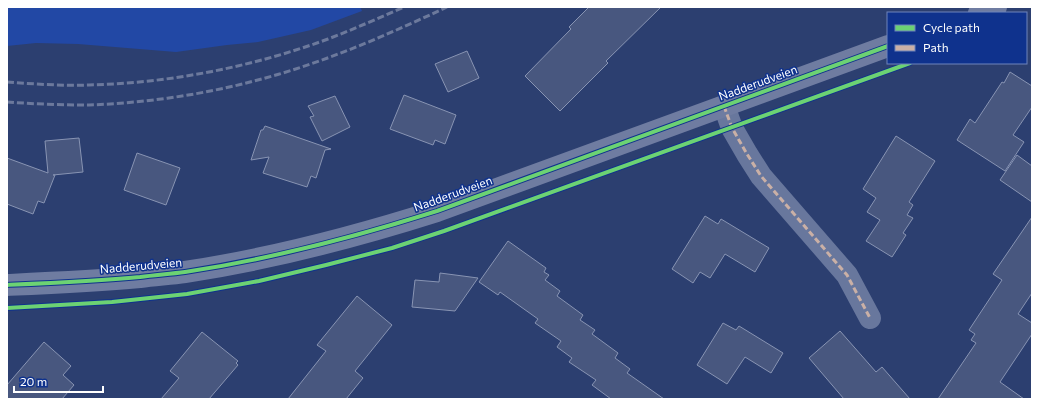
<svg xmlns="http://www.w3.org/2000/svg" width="1039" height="406" viewBox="0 0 1039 406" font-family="Commissioner,sans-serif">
	<rect width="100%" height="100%" fill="#2c3f70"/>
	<!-- green -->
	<polygon fill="#2248a5" points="7,7 360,7 362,11 311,30 258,42 227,45 176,52 78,44 36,43 7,46"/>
	<!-- building -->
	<g fill="#48577f" stroke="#8894b3">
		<polygon points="589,7 661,7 606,61 608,63 560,111 525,76 571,29 569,27"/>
		<polygon points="467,51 479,78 448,92 435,64"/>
		<polygon points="1010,72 1032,86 1032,107 1013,135 1024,142 1005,171 957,140 970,119 975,123 1002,82 1004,83"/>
		<polygon points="404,95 456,115 445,144 435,140 433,145 390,129"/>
		<polygon points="335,96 350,127 322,141 310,117 314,116 308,106"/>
		<polygon points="265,126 331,149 325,150 316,178 311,176 307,187 263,173 269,157 251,160 261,130 263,130"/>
		<polygon points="896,136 935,161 909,202 913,205 907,215 913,218 903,233 906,235 892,257 866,241 880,220 867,212 876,198 863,189"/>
		<polygon points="79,138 83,172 53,175 55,175 44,203 38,201 33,214 7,204 7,158 48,173 45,141"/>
		<polygon points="137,153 180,168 166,205 124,190"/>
		<polygon points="1017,155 1032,166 1032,202 1000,180"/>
		<polygon points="705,216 718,224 721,219 769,248 755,272 725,254 710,278 700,272 693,283 672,269"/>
		<polygon points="1032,217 1032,293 1018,314 1032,323 1032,334 1000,382 1024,399 938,399 976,343 971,340 975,334 969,330 1002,280 993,274"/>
		<polygon points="508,241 546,268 544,272 549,275 545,280 560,291 557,296 583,315 580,320 595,330 592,334 618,353 615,358 630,369 627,373 664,399 611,399 592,385 596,380 569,362 572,358 557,347 561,341 535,323 538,319 500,292 498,295 479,282"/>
		<polygon points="440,273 478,278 455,311 412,307 415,280 439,282"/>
		<polygon points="357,296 392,325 355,371 363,378 346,399 288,399 326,351 317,345"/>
		<polygon points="723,323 736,330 739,326 783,353 771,373 745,357 727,384 697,365"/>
		<polygon points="840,331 876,372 882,367 910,399 844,399 809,358"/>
		<polygon points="202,332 238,361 236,363 238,365 209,399 161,399 179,378 170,371"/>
		<polygon points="44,342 71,366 63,375 74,385 62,399 7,399 7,385"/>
	</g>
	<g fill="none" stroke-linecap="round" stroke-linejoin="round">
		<!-- street -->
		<polyline stroke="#68779d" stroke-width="22" points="724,106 732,128 747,154 761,176 847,275 870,318"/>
		<!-- secondary -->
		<g stroke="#6f7ca1" stroke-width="22">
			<polyline points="979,13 996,7"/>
			<path d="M 7,285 C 51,283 96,281 140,277 C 155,275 170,274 185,272 C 271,259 355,237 437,211 L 888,46"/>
		</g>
		<!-- rail -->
		<g stroke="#6c799c" stroke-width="3" stroke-dasharray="7 3" stroke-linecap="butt">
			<path d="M 7,82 C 34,84 62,86 89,85 C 170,83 252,67 328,39 C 354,29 379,18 404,7"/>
			<path d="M 7,102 C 34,104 62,105 89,105 C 144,103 201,95 254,81 C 321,64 385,36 447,7"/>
		</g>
		<!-- quiet -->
		<polyline stroke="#cab0a6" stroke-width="3" stroke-dasharray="6 3" stroke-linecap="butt" points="724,106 732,128 747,154 761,176 847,275 870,318"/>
		<defs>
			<g id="cycleway">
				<path d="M 7,285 C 51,283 96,281 140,277 C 155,275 170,274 185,272 C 271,259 355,237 437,211 L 888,46"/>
				<polyline points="7,308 112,302 187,294 259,281 326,265 392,248 444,231 910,63"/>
			</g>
		</defs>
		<!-- cycleway casing -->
		<use href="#cycleway" stroke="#0f328d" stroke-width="6"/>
		<!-- cycleway -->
		<use href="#cycleway" stroke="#6cd273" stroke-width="4"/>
	</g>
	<g text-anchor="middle" stroke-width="3" stroke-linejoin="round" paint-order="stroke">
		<!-- street labels -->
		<g font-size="12" fill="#fff" stroke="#0f328d">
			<text transform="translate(758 83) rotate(-20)" y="4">Nadderudveien</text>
			<text transform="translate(453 194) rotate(-20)" y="4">Nadderudveien</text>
			<text transform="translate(141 266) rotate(-5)" y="4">Nadderudveien</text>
		</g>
	</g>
	<!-- border -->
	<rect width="1039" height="406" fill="none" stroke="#ffffff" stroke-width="16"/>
	<!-- legend -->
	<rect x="887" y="12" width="140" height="52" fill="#0f328d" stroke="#6f84bb"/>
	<rect x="895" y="25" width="20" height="6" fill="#6cd273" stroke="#6f84bb"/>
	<text x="923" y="32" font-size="12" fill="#ffffff">Cycle path</text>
	<rect x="895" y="45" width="20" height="6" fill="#cab0a6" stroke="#6f84bb"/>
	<text x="923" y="52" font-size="12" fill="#ffffff">Path</text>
	<!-- scale -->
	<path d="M14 386v6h89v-6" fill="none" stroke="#ffffff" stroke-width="2"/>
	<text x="20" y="386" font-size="12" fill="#ffffff" stroke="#0f328d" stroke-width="3" paint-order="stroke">20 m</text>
</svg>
